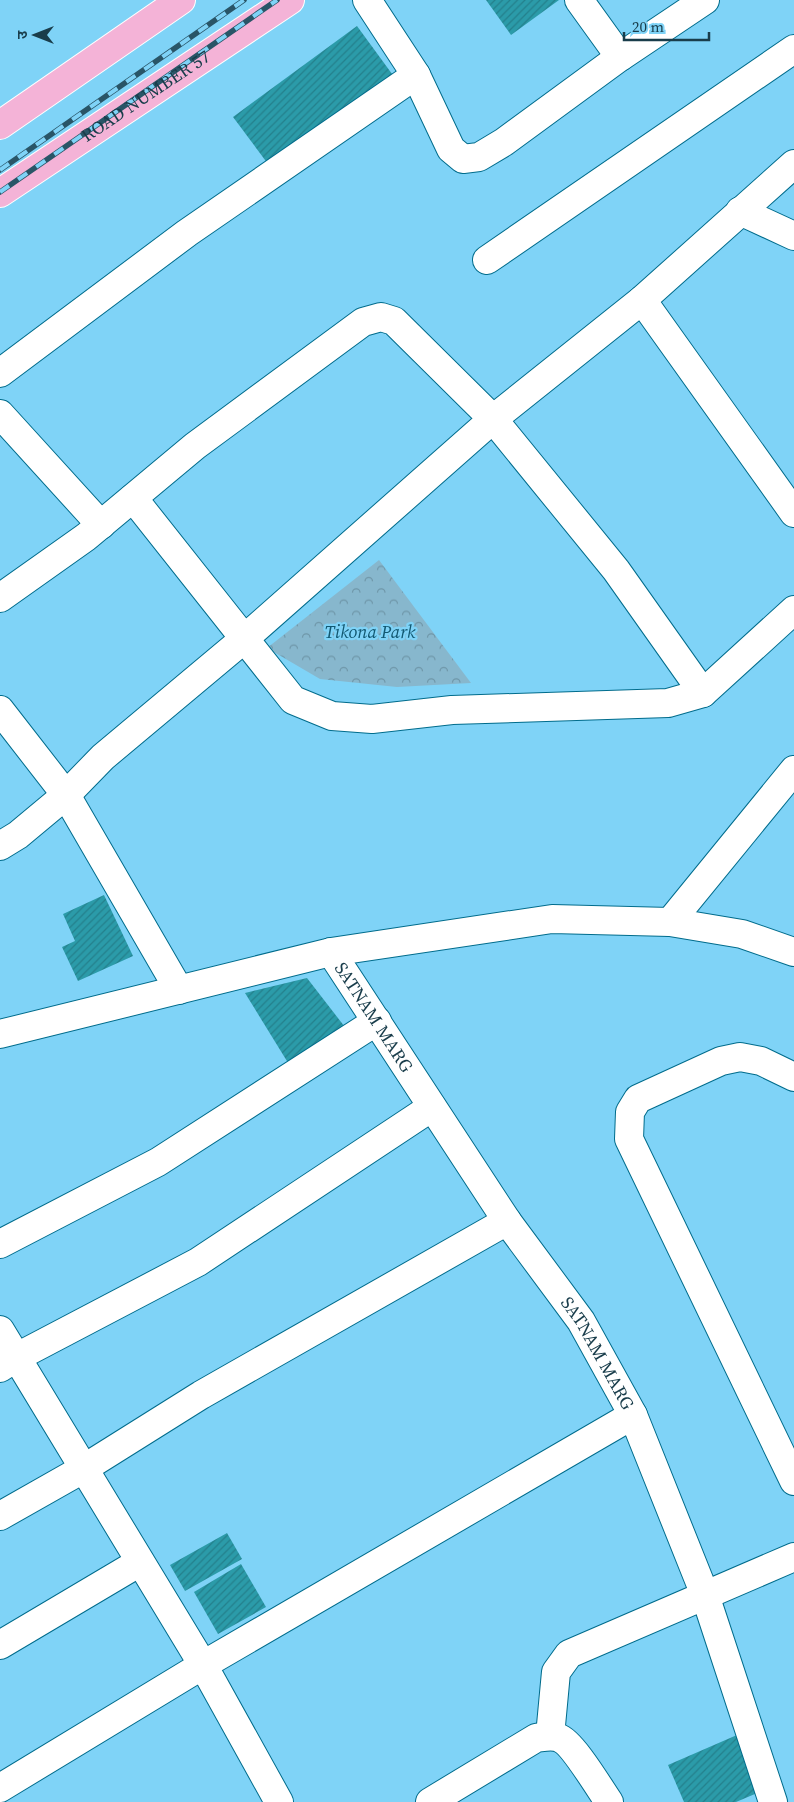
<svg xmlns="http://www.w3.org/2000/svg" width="794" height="1802" viewBox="0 0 794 1802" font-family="'Source Serif 4','Noto Sans Devanagari',serif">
	<defs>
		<pattern id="park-crowns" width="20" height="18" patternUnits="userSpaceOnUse" patternTransform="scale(1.25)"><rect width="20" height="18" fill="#87b7cd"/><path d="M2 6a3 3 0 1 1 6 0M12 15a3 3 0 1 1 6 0" fill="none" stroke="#6e96a8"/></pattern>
		<pattern id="building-hatch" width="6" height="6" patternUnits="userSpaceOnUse" patternTransform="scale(1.25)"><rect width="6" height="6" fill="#2b9ba9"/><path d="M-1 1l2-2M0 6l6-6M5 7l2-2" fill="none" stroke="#24808c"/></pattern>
	</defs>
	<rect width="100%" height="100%" fill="#7fd3f7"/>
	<!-- park -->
	<polygon fill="url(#park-crowns)" points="379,560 471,683 397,687 320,679 267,648"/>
	<!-- building -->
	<g fill="url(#building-hatch)">
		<polygon points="486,0 559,0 511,35"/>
		<polygon points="357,26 395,78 271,168 233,117"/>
		<polygon points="104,895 133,956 78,981 62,947 75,941 63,914"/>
		<polygon points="307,978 348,1031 290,1066 245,993"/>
		<polygon points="227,1533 242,1559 185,1591 170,1565"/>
		<polygon points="241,1564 266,1607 218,1634 194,1592"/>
		<polygon points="737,1735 762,1791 736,1802 684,1802 668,1765"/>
	</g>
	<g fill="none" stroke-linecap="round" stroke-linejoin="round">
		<defs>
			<g id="minor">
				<polyline points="367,0 416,75 451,149 463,159 479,157 504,142 620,57 705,0"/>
				<polyline points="579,0 620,57"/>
				<polyline points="740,211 794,236"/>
				<polyline points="487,260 794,49"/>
				<polyline points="642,300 794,513"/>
				<polyline points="0,373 187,233 416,75"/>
				<polyline points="0,414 101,525"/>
				<polyline points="133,498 293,700 332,716 372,719 452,710 668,703 703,693 794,610"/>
				<polyline points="0,598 86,537 195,446 363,322 381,317 394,321 493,419 616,570 703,693"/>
				<polyline points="0,710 66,795 179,990"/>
				<polyline points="0,846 18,835 66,795 103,757 244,639 493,419 642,300 794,164"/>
				<polyline points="670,922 794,770"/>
				<path id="s1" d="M 331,952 L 507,1221 L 581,1321 L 633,1415 L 705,1595 L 773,1802"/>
				<polyline points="0,1034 331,952 552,919 670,922 742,934 794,952"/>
				<polyline points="794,1077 761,1061 740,1057 721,1061 638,1099 630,1112 629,1139 794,1481"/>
				<polyline points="0,1244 158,1162 377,1021"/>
				<polyline points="0,1330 203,1665 279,1802"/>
				<polyline points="0,1368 17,1357 198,1262 432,1107"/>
				<polyline points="0,1516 83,1469 201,1395 507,1221"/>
				<polyline points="0,1645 140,1562"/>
				<polyline points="550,1736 556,1672 569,1654 794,1557"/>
				<polyline points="0,1788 203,1665 633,1415"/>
				<path d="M 430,1802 L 536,1738 C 544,1737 552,1735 559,1738 C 572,1742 600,1789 609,1802"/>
			</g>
			<g id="major">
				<polyline points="0,125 181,0"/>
				<path id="s2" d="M 0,193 L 290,0"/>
			</g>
		</defs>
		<!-- minor casing -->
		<use href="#minor" stroke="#006c8c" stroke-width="30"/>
		<!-- major casing -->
		<use href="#major" stroke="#fff" stroke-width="30"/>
		<!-- minor -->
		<use href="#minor" stroke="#fff" stroke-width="28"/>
		<!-- major -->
		<use href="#major" stroke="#f4b3d7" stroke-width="28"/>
		<defs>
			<g id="rail">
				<polyline points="0,170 244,0"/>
				<polyline points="0,192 277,0"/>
			</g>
		</defs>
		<!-- rail casing -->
		<use href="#rail" stroke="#295567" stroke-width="5.5"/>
		<!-- rail -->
		<use href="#rail" stroke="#7fd3f7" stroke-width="4" stroke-dasharray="11" stroke-linecap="butt"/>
	</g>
	<g text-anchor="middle" stroke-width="4.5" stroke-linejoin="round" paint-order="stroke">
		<!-- street labels -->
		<g font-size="18" fill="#193d4b" stroke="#7fd3f7">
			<text dy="6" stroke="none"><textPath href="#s2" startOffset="175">ROAD NUMBER 57</textPath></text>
			<text dy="6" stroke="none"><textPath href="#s1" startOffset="78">SATNAM MARG</textPath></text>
			<text dy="6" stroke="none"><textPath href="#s1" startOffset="482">SATNAM MARG</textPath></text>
		</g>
		<!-- park labels -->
		<g font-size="18" font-style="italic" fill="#125871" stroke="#7fd3f7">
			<text x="370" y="638">Tikona Park</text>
		</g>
	</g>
	<!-- north arrow -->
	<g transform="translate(35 35) rotate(270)" stroke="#7fd3f7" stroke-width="4" paint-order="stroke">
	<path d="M0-4L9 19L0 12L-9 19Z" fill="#193d4b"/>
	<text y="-8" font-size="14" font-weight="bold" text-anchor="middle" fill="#193d4b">उ</text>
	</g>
	<!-- scale -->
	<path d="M624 32v8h85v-8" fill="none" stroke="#193d4b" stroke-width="2.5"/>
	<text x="632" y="32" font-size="15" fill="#193d4b" stroke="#7fd3f7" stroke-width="4" paint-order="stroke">20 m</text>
</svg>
